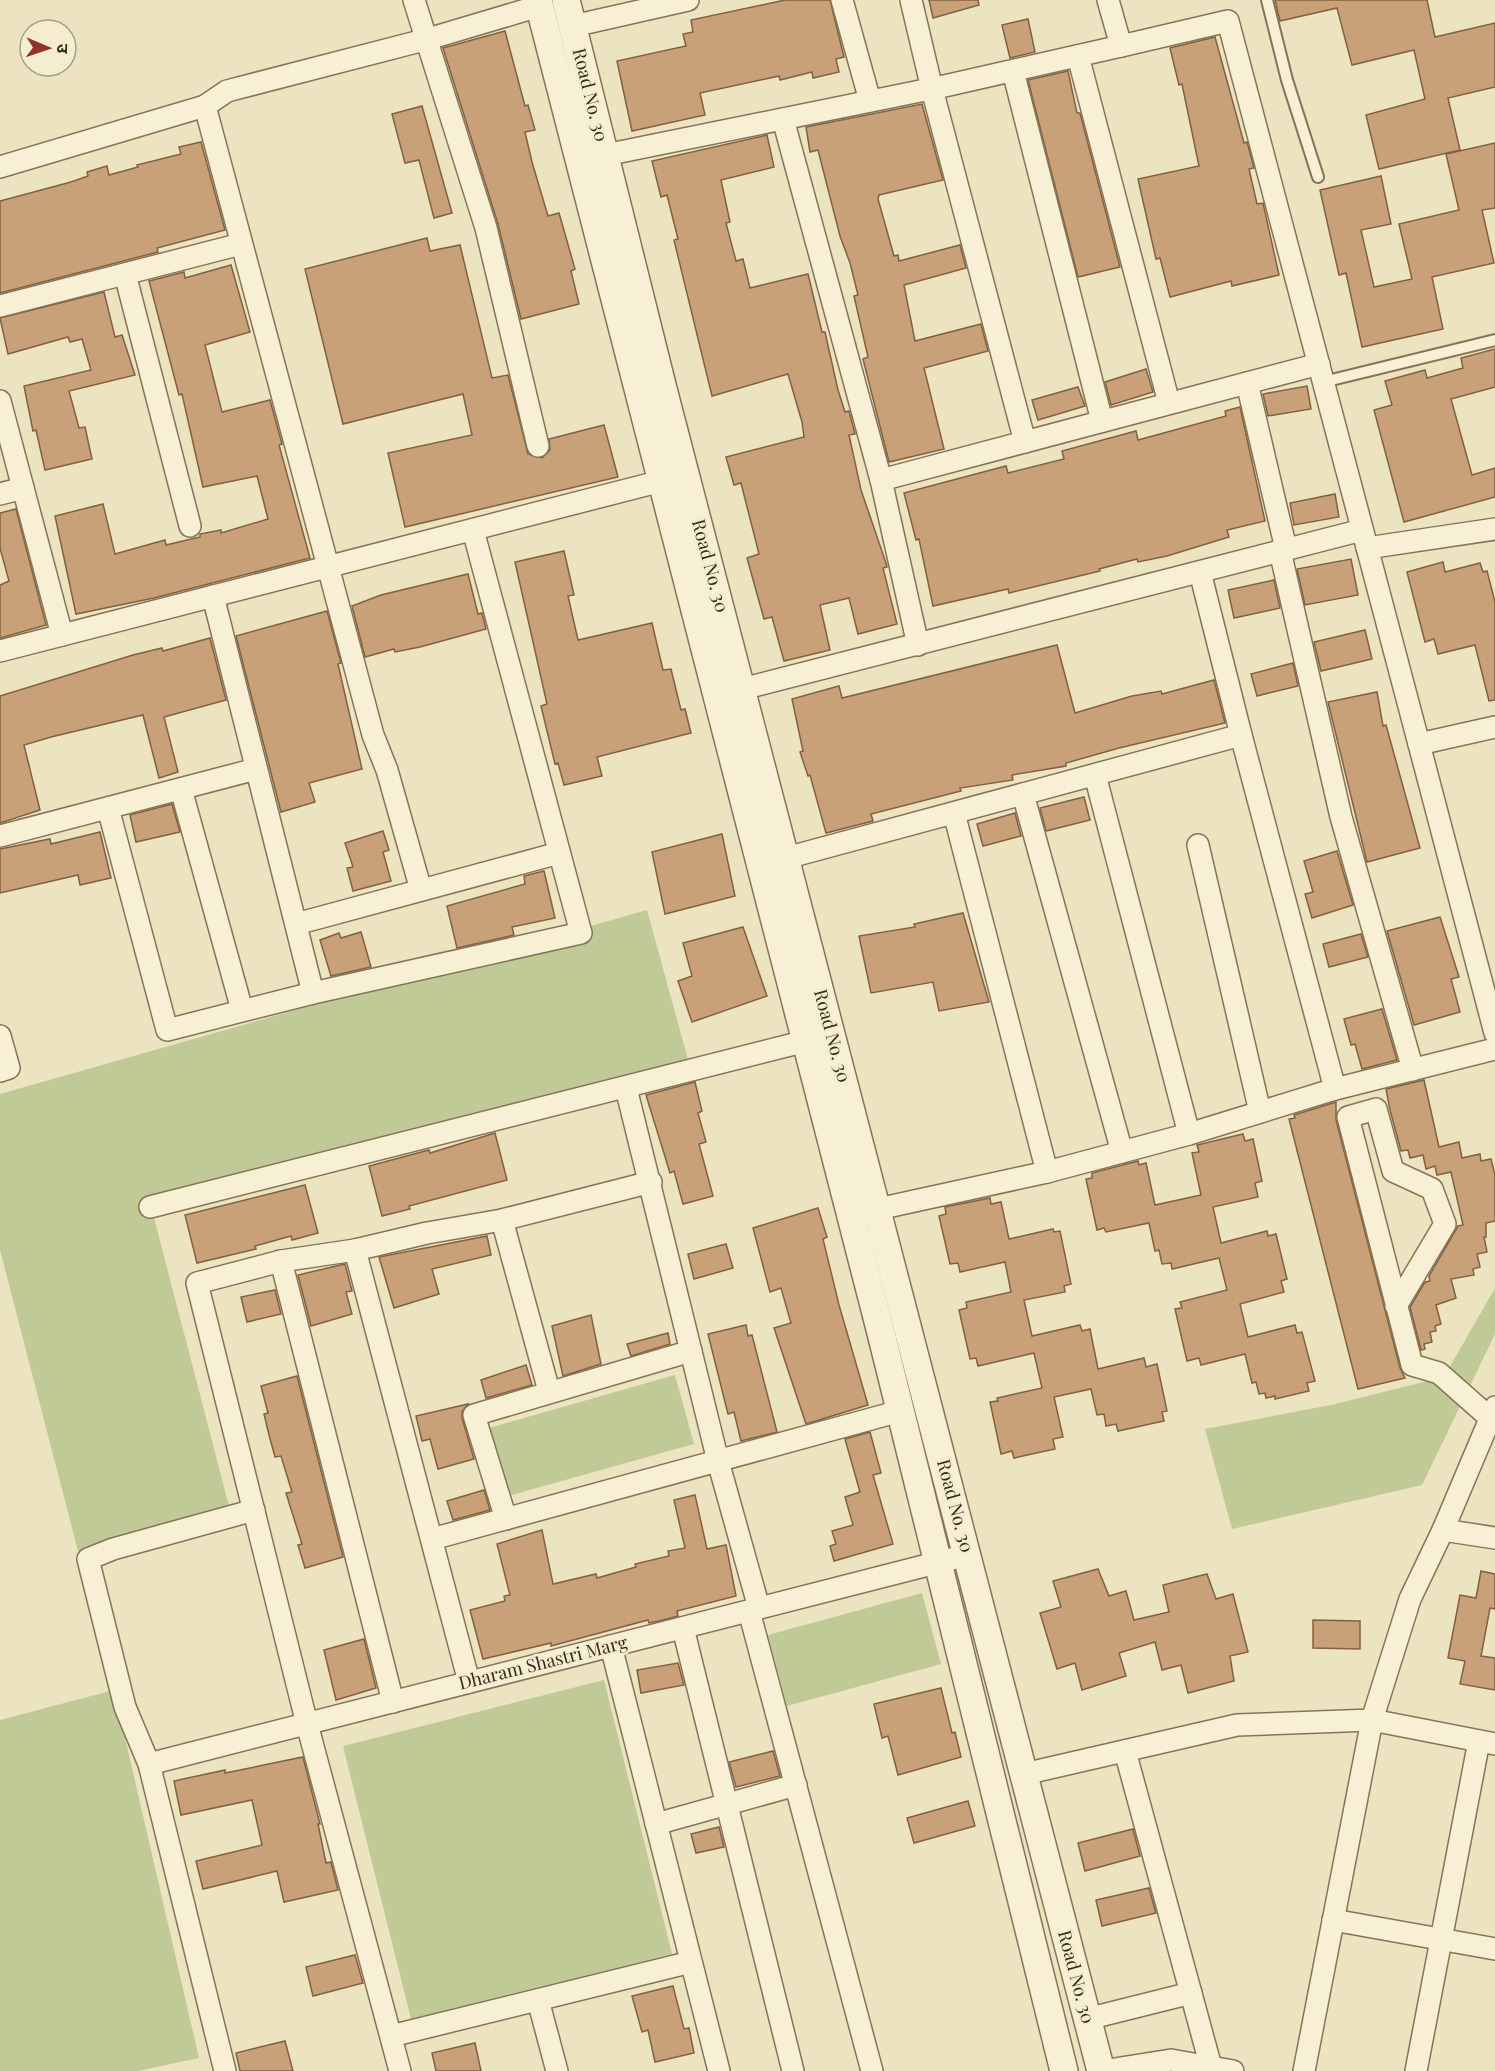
<svg xmlns="http://www.w3.org/2000/svg" width="1495" height="2071" viewBox="0 0 1495 2071" font-family="'Playfair Display','Noto Sans Devanagari',serif">
	<rect width="100%" height="100%" fill="#ece3c1"/>
	<!-- green -->
	<g fill="#bfca96">
		<polygon points="647,910 690,1067 154,1218 229,1506 79,1555 0,1250 0,1094"/>
		<polygon points="1495,1288 1495,1334 1422,1485 1232,1529 1205,1429 1331,1405 1444,1377"/>
		<polygon points="675,1375 694,1444 508,1496 489,1428"/>
		<polygon points="922,1593 941,1664 787,1706 768,1635"/>
		<polygon points="604,1680 672,1954 411,2019 343,1746"/>
		<polygon points="114,1690 199,2058 138,2071 0,2071 0,1720"/>
	</g>
	<!-- building -->
	<g fill="#c9a178" stroke="#836040" stroke-width="1.5">
		<polygon points="785,0 830,0 844,57 836,59 839,72 813,78 812,72 780,80 779,76 700,93 705,115 632,131 617,61 686,46 683,34 693,32 691,20"/>
		<polygon points="929,0 978,0 979,5 933,18"/>
		<polygon points="1275,0 1427,0 1435,37 1495,23 1495,87 1448,98 1460,150 1379,169 1366,115 1425,99 1414,50 1352,65 1337,8 1280,21"/>
		<polygon points="1028,19 1035,52 1010,58 1002,25"/>
		<polygon points="505,31 525,106 528,105 535,130 525,132 532,162 548,216 559,213 575,269 571,271 579,304 521,319 498,224 443,48"/>
		<polygon points="1215,37 1244,143 1247,142 1254,168 1249,169 1257,204 1263,203 1279,275 1232,286 1231,281 1170,297 1160,258 1156,259 1138,179 1199,166 1182,84 1179,85 1170,48"/>
		<polygon points="1068,71 1077,113 1080,113 1120,267 1078,277 1028,80"/>
		<polygon points="922,104 943,180 879,195 878,199 894,256 898,255 899,261 960,245 966,268 904,285 915,341 981,324 988,351 924,368 944,449 889,462 863,359 868,357 854,296 858,295 850,263 840,236 818,150 810,152 806,127"/>
		<polygon points="422,106 452,213 434,218 419,160 405,163 392,114"/>
		<polygon points="767,135 774,167 721,180 730,222 726,223 736,261 743,259 750,288 808,274 822,332 825,332 838,390 845,412 849,411 855,434 849,435 861,490 886,563 887,567 883,568 897,624 858,634 849,598 820,605 830,650 784,661 772,617 764,619 747,558 759,554 741,483 734,485 726,457 804,437 802,422 788,374 712,396 674,240 678,239 667,195 661,197 652,161"/>
		<polygon points="201,142 225,230 157,248 158,252 0,293 0,201 71,182 88,176 87,172 107,166 109,175 138,167 137,165 181,154 179,147"/>
		<polygon points="1495,143 1495,208 1482,210 1494,263 1432,277 1443,329 1362,347 1346,273 1339,275 1320,190 1381,176 1391,224 1361,230 1374,287 1412,279 1399,224 1459,210 1446,154"/>
		<polygon points="427,238 430,251 460,245 492,378 508,375 528,454 542,458 550,450 549,439 604,425 618,477 405,527 388,453 472,435 463,394 343,424 305,269"/>
		<polygon points="231,265 250,332 205,345 222,412 270,400 282,444 279,445 310,558 154,598 76,614 55,516 103,504 115,554 165,540 166,545 200,537 200,534 221,530 221,533 268,519 257,476 203,487 182,394 179,395 149,281 184,272 185,278"/>
		<polygon points="104,292 115,337 122,335 135,375 69,391 79,428 85,427 92,459 45,470 36,430 33,431 24,386 91,370 82,339 70,342 68,337 8,354 0,318"/>
		<polygon points="1495,349 1495,387 1451,399 1472,475 1495,468 1495,497 1404,522 1374,410 1392,405 1385,381 1425,370 1427,378 1463,368 1461,358"/>
		<polygon points="1146,369 1153,392 1111,405 1105,382"/>
		<polygon points="1307,386 1311,409 1268,416 1263,394"/>
		<polygon points="1078,387 1085,406 1038,420 1032,400"/>
		<polygon points="1240,407 1265,521 1227,530 1229,537 1167,556 1138,562 1137,559 1099,569 1100,571 1009,593 1008,589 933,606 919,539 916,540 904,493 1006,466 1008,473 1064,459 1062,451 1136,431 1138,440 1226,416 1225,411"/>
		<polygon points="1335,494 1339,517 1294,525 1290,503"/>
		<polygon points="16,509 46,625 0,638 0,585 9,581 0,548 0,513"/>
		<polygon points="564,551 574,595 568,596 578,640 652,623 663,670 671,669 681,710 685,709 691,733 597,757 602,776 564,785 558,763 555,764 541,706 547,704 515,562"/>
		<polygon points="1351,559 1358,595 1305,605 1297,569"/>
		<polygon points="1443,562 1445,572 1480,563 1483,572 1487,571 1495,602 1495,700 1489,701 1475,645 1438,654 1434,639 1425,642 1407,572"/>
		<polygon points="468,574 478,614 482,613 486,629 420,647 395,652 394,649 365,657 352,606 381,595"/>
		<polygon points="1274,580 1280,608 1234,618 1228,590"/>
		<polygon points="327,611 341,663 338,664 362,769 309,783 315,802 281,812 236,636"/>
		<polygon points="1365,630 1372,659 1321,671 1314,642"/>
		<polygon points="210,638 226,700 164,717 178,772 159,778 143,715 51,737 24,745 40,810 0,823 0,696 133,655 162,648 163,651"/>
		<polygon points="1057,645 1075,713 1132,696 1161,691 1162,694 1214,680 1225,723 1119,748 1066,763 1066,766 1012,775 1013,780 960,788 961,791 871,814 873,821 826,833 810,775 808,776 800,752 803,751 792,699 839,686 842,698"/>
		<polygon points="1293,663 1298,686 1257,696 1251,674"/>
		<polygon points="1377,692 1383,726 1386,725 1420,848 1367,862 1328,702"/>
		<polygon points="1084,797 1090,820 1046,831 1040,808"/>
		<polygon points="172,804 180,832 136,842 130,815"/>
		<polygon points="1015,813 1021,836 983,846 977,824"/>
		<polygon points="383,831 389,850 383,852 391,881 353,891 347,868 353,867 345,843"/>
		<polygon points="100,832 111,878 80,885 78,875 0,893 0,849 50,839 51,844"/>
		<polygon points="722,834 735,896 665,914 652,852"/>
		<polygon points="1337,851 1353,905 1312,918 1305,894 1313,892 1304,861"/>
		<polygon points="544,871 555,918 512,927 514,935 457,948 447,906 525,884 524,876"/>
		<polygon points="963,913 989,1002 939,1011 933,982 871,993 859,936 915,927 914,924"/>
		<polygon points="1440,917 1459,977 1451,979 1460,1012 1414,1025 1387,931"/>
		<polygon points="743,927 767,996 692,1022 678,981 692,976 683,943"/>
		<polygon points="361,932 371,967 331,976 320,940 339,933 341,938"/>
		<polygon points="1361,934 1368,957 1329,967 1323,944"/>
		<polygon points="1382,1009 1397,1060 1362,1069 1355,1044 1351,1045 1344,1019"/>
		<polygon points="1424,1080 1439,1147 1459,1142 1462,1158 1480,1154 1481,1161 1491,1159 1495,1175 1495,1221 1486,1223 1486,1237 1484,1237 1487,1252 1477,1254 1480,1267 1473,1269 1474,1275 1451,1279 1456,1298 1436,1305 1441,1324 1435,1326 1436,1331 1430,1332 1432,1342 1424,1344 1425,1349 1421,1350 1410,1307 1425,1282 1430,1281 1429,1276 1458,1226 1463,1225 1451,1172 1437,1175 1435,1166 1426,1169 1423,1155 1410,1158 1408,1150 1401,1151 1390,1110 1386,1089"/>
		<polygon points="695,1082 702,1111 698,1113 706,1142 699,1144 713,1196 683,1204 674,1171 670,1173 646,1095"/>
		<polygon points="1336,1102 1336,1120 1400,1368 1405,1378 1358,1389 1289,1119 1295,1118 1294,1115"/>
		<polygon points="495,1133 507,1180 409,1206 410,1209 382,1216 369,1166 429,1150 430,1153"/>
		<polygon points="1243,1134 1245,1141 1253,1139 1262,1181 1255,1183 1258,1197 1213,1207 1221,1243 1267,1231 1268,1236 1276,1234 1287,1279 1281,1281 1284,1292 1240,1304 1248,1337 1295,1325 1297,1333 1302,1332 1315,1381 1307,1383 1309,1391 1275,1399 1275,1396 1266,1398 1265,1393 1259,1394 1256,1382 1252,1383 1245,1354 1201,1365 1199,1358 1187,1361 1175,1309 1182,1308 1180,1302 1227,1290 1219,1258 1172,1269 1171,1263 1162,1264 1159,1250 1155,1251 1149,1223 1106,1232 1104,1228 1097,1230 1086,1179 1092,1178 1092,1173 1138,1161 1139,1165 1146,1163 1155,1205 1201,1195 1192,1153 1199,1152 1197,1145"/>
		<polygon points="305,1185 318,1233 292,1240 291,1236 255,1246 256,1249 197,1263 185,1215"/>
		<polygon points="990,1198 991,1204 1001,1202 1009,1239 1053,1229 1054,1232 1060,1231 1071,1284 1064,1286 1065,1292 1024,1300 1032,1336 1080,1325 1082,1331 1090,1329 1098,1369 1144,1358 1146,1367 1157,1364 1167,1411 1162,1412 1164,1421 1118,1431 1116,1424 1106,1426 1104,1414 1097,1415 1091,1389 1054,1397 1063,1437 1053,1439 1055,1449 1014,1458 1012,1451 1001,1454 990,1402 998,1401 997,1398 1042,1388 1034,1353 978,1366 976,1358 970,1359 959,1310 967,1308 966,1302 1011,1292 1005,1262 960,1272 958,1263 950,1264 939,1216 946,1214 945,1207"/>
		<polygon points="818,1208 827,1237 823,1239 839,1305 868,1405 806,1424 774,1328 791,1323 781,1288 770,1292 753,1228"/>
		<polygon points="487,1236 491,1255 432,1269 439,1294 394,1308 379,1257"/>
		<polygon points="726,1244 733,1268 694,1279 688,1254"/>
		<polygon points="345,1264 352,1291 346,1292 352,1314 311,1326 298,1275"/>
		<polygon points="275,1290 281,1314 247,1322 241,1297"/>
		<polygon points="591,1315 601,1364 563,1376 552,1326"/>
		<polygon points="746,1325 748,1336 752,1335 777,1432 741,1441 734,1412 728,1414 708,1334"/>
		<polygon points="668,1333 670,1344 631,1356 627,1344"/>
		<polygon points="526,1365 532,1385 486,1398 481,1380"/>
		<polygon points="297,1376 343,1557 305,1568 298,1545 302,1544 286,1493 292,1492 281,1456 275,1457 269,1435 264,1414 268,1413 261,1386"/>
		<polygon points="468,1404 462,1412 462,1418 474,1459 438,1469 430,1439 422,1441 416,1416"/>
		<polygon points="870,1432 881,1473 873,1475 893,1544 834,1561 830,1546 836,1544 832,1531 853,1525 845,1497 860,1492 845,1439"/>
		<polygon points="484,1490 490,1510 453,1520 447,1501"/>
		<polygon points="695,1495 707,1549 726,1545 736,1596 677,1611 678,1616 659,1621 649,1623 648,1620 551,1646 551,1643 483,1659 470,1610 505,1601 504,1596 510,1595 497,1544 542,1530 553,1584 596,1574 597,1578 636,1567 635,1564 669,1556 668,1551 685,1548 674,1500"/>
		<polygon points="1098,1569 1109,1596 1126,1591 1134,1620 1169,1612 1163,1585 1207,1574 1216,1599 1233,1594 1248,1652 1230,1656 1234,1681 1188,1693 1181,1665 1162,1670 1155,1642 1119,1653 1126,1676 1082,1690 1075,1663 1057,1669 1040,1613 1061,1607 1053,1581"/>
		<polygon points="1481,1571 1495,1574 1495,1609 1490,1608 1481,1656 1495,1658 1495,1690 1460,1684 1465,1661 1448,1658 1460,1595 1476,1598"/>
		<polygon points="1313,1620 1360,1621 1360,1649 1313,1648"/>
		<polygon points="364,1639 376,1688 336,1700 324,1650"/>
		<polygon points="678,1663 684,1685 641,1693 637,1670"/>
		<polygon points="941,1688 952,1733 955,1732 961,1757 898,1775 888,1736 882,1738 874,1704"/>
		<polygon points="773,1751 780,1776 736,1787 729,1762"/>
		<polygon points="303,1757 320,1824 318,1824 326,1863 331,1862 338,1890 284,1902 277,1871 203,1889 196,1861 262,1845 252,1800 181,1815 174,1781 225,1770 225,1773"/>
		<polygon points="968,1801 975,1826 914,1843 907,1818"/>
		<polygon points="719,1827 724,1847 696,1853 691,1834"/>
		<polygon points="1133,1829 1140,1856 1085,1871 1078,1843"/>
		<polygon points="1149,1888 1156,1913 1102,1926 1096,1900"/>
		<polygon points="355,1955 363,1983 313,1996 306,1967"/>
		<polygon points="673,1986 684,2029 689,2028 694,2053 655,2062 648,2030 642,2032 632,1996"/>
		<polygon points="285,2041 293,2071 240,2071 236,2053"/>
		<polygon points="475,2043 481,2071 436,2071 432,2053"/>
	</g>
	<g fill="none" stroke-linecap="round" stroke-linejoin="round">
		<defs>
			<g id="service">
				<polyline points="1267,0 1287,80 1318,177"/>
				<polyline points="1323,382 1495,340"/>
			</g>
			<g id="minor">
				<polyline points="414,0 486,228 538,446"/>
				<polyline points="842,0 870,101"/>
				<polyline points="911,0 932,89 1025,442"/>
				<polyline points="1108,0 1121,46 1228,21 1419,744 1495,727"/>
				<polyline points="573,26 688,0"/>
				<polyline points="1078,56 1169,403"/>
				<polyline points="1013,71 1102,421"/>
				<polyline points="205,106 373,735 387,770 421,890"/>
				<polyline points="783,119 881,480 918,645"/>
				<polyline points="605,155 940,87 1121,46"/>
				<polyline points="0,167 205,106 227,91 428,39 539,6"/>
				<polyline points="125,274 190,526"/>
				<polyline points="0,306 241,244"/>
				<polyline points="1247,383 1286,549"/>
				<polyline points="0,401 62,635"/>
				<polyline points="881,480 1319,364"/>
				<polyline points="0,494 23,488"/>
				<polyline points="1367,548 1495,529"/>
				<polyline points="1280,551 1341,817 1413,1070"/>
				<polyline points="213,596 313,993 581,933 473,530"/>
				<polyline points="0,651 677,477"/>
				<polyline points="742,689 1362,530"/>
				<polyline points="1241,735 1335,1089"/>
				<polyline points="1419,744 1495,1033"/>
				<polyline points="1095,775 1189,1134"/>
				<polyline points="181,789 242,1010"/>
				<polyline points="1023,794 1122,1152"/>
				<polyline points="108,808 167,1030 313,993"/>
				<polyline points="954,813 1047,1172"/>
				<polyline points="0,836 256,769"/>
				<polyline points="1198,845 1260,1112"/>
				<polyline points="786,858 1241,735 1200,572"/>
				<polyline points="296,924 559,853"/>
				<polyline points="0,1036 9,1068 0,1071"/>
				<polyline points="626,1088 718,1461 759,1608"/>
				<polyline points="150,1207 806,1041"/>
				<polyline points="878,1209 1047,1172 1189,1134 1335,1089 1495,1049"/>
				<polyline points="502,1220 549,1391"/>
				<polyline points="355,1250 469,1682"/>
				<polyline points="281,1261 393,1702"/>
				<polyline points="1396,1306 1445,1224 1432,1189 1393,1171 1376,1109 1348,1117 1412,1365 1439,1373 1490,1418"/>
				<polyline points="506,1519 474,1415 691,1351"/>
				<polyline points="1443,1530 1495,1538"/>
				<polyline points="432,1539 900,1411"/>
				<polyline points="749,1611 872,2071"/>
				<polyline points="683,1628 793,2071"/>
				<polyline points="611,1646 719,2071"/>
				<polyline points="1125,1751 1211,2067"/>
				<polyline points="149,1764 967,1555"/>
				<polyline points="1024,1774 1237,1725 1372,1720 1410,1599 1443,1530 1495,1407"/>
				<polyline points="656,1824 796,1785"/>
				<polyline points="1333,1920 1495,1949"/>
				<polyline points="538,2000 557,2071"/>
				<polyline points="1087,2019 1191,1993"/>
				<polyline points="391,2036 691,1962"/>
				<polyline points="225,2071 149,1764 125,1707 88,1559 113,1549 254,1510"/>
				<polyline points="400,2071 307,1724 197,1283 281,1261 355,1250 427,1233 502,1220 651,1182"/>
				<polyline points="1102,2071 1171,2060 1233,2071"/>
				<polyline points="1304,2071 1372,1720 1495,1744"/>
				<polyline points="1416,2071 1479,1741"/>
			</g>
			<g id="tertiary">
				<polyline points="538,0 881,1333 1064,2071"/>
				<polyline points="566,0 663,389 1101,2071"/>
			</g>
		</defs>
		<!-- service casing -->
		<use href="#service" stroke="#857459" stroke-width="14"/>
		<!-- minor casing -->
		<use href="#minor" stroke="#857459" stroke-width="24"/>
		<!-- tertiary casing -->
		<use href="#tertiary" stroke="#857459" stroke-width="30"/>
		<!-- service -->
		<use href="#service" stroke="#f7f0d4" stroke-width="10"/>
		<!-- minor -->
		<use href="#minor" stroke="#f7f0d4" stroke-width="21"/>
		<!-- tertiary -->
		<use href="#tertiary" stroke="#f7f0d4" stroke-width="27"/>
	</g>
	<g text-anchor="middle" stroke-width="5" stroke-linejoin="round" paint-order="stroke">
		<!-- street labels -->
		<g font-size="18" fill="#352b1d" stroke="#f4edd0">
			<text transform="translate(590 95) rotate(76)" y="6">Road No. 30</text>
			<text transform="translate(710 566) rotate(75)" y="6">Road No. 30</text>
			<text transform="translate(832 1036) rotate(75)" y="6">Road No. 30</text>
			<text transform="translate(955 1506) rotate(75)" y="6">Road No. 30</text>
			<text transform="translate(543 1663) rotate(-14)" y="6">Dharam Shastri Marg</text>
			<text transform="translate(1076 1977) rotate(75)" y="6">Road No. 30</text>
		</g>
	</g>
	<!-- north arrow -->
	<g transform="translate(48 48) rotate(92)"><circle r="28" fill="#f4edd0" stroke="#a89f88" stroke-width="1.5"/>
	<path d="M0-4.5L10 22L0 15L-10 22Z" fill="#92332b"/>
	<text y="-9" font-size="16" font-weight="bold" text-anchor="middle" fill="#352b1d">उ</text>
	</g>
</svg>
